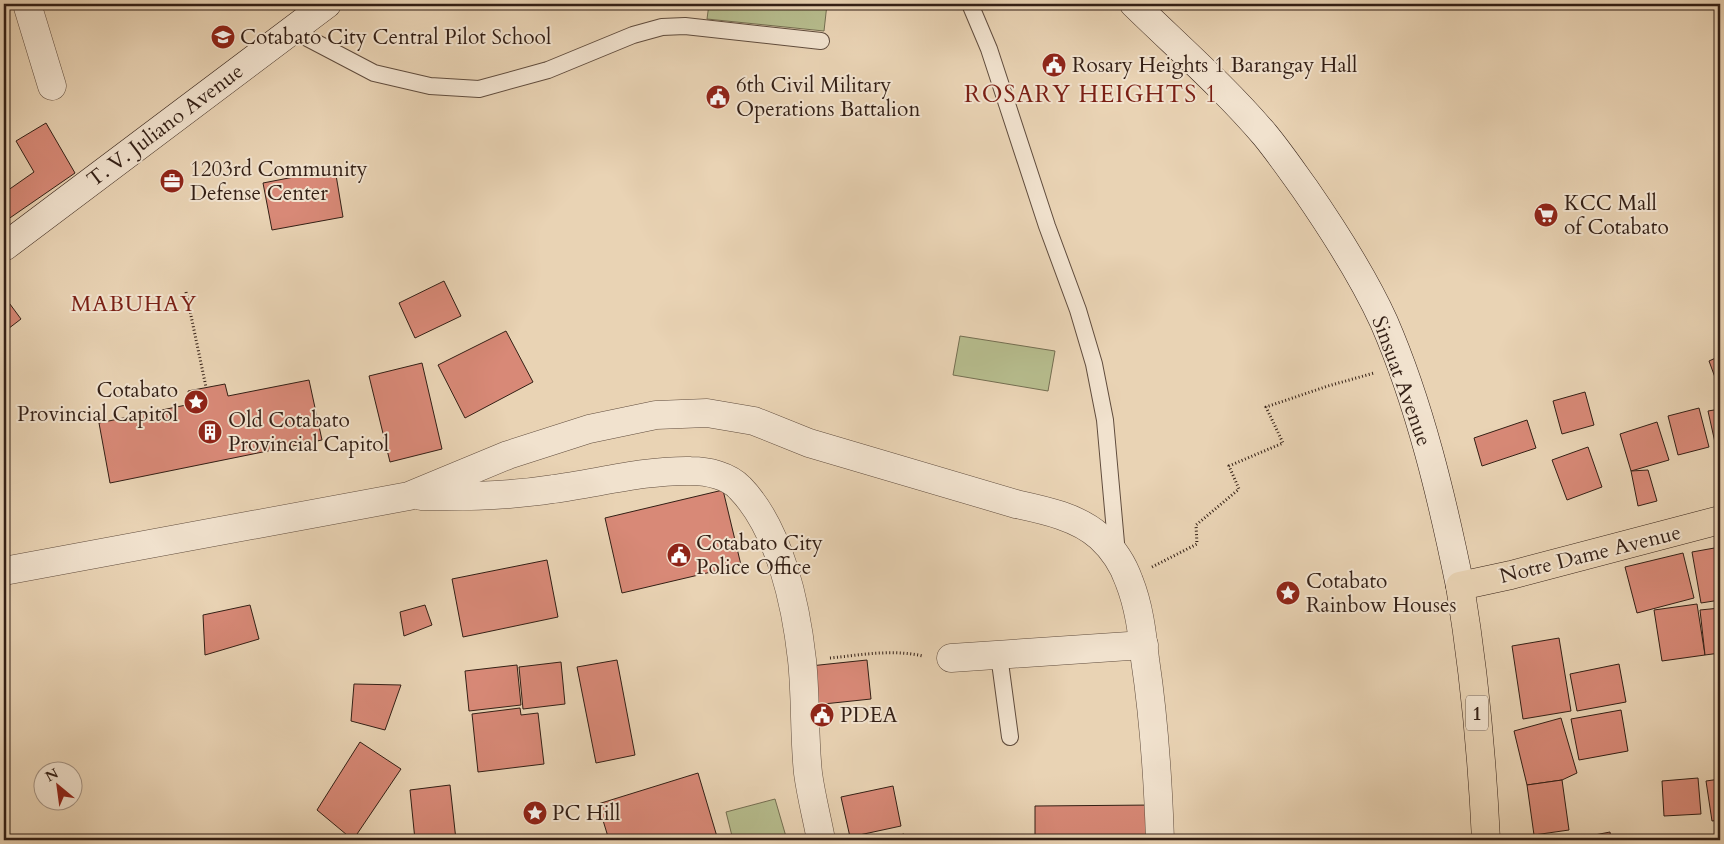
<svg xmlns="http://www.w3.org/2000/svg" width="1724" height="844" viewBox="0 0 1724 844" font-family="Cardo,serif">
	<rect width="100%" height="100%" fill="#e9d3b4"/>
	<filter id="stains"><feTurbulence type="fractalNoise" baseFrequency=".004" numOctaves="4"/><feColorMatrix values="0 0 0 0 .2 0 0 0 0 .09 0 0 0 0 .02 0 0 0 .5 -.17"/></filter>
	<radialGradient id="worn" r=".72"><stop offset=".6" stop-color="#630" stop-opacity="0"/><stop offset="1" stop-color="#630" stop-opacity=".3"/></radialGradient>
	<!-- green -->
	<g fill="#b6bc8d" stroke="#746e51">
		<polygon points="709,4 827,4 824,31 707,19"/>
		<polygon points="960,336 1055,351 1048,391 953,375"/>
		<polygon points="775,799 787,840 733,840 726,812"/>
	</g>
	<!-- building -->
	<g fill="#d88977" stroke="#331f15">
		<polygon points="46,123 75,173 4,222 4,193 34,172 16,141"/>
		<polygon points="335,169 343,217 272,230 263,183"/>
		<polygon points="444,281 461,316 415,338 399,303"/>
		<polygon points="4,296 21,319 4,332"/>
		<polygon points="506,331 533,382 465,418 438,365"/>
		<polygon points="1720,356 1720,391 1709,361"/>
		<polygon points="422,363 442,449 390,462 369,376"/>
		<polygon points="309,380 322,440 110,483 99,423 191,404 188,391 225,384 228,396"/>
		<polygon points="1585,392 1594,425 1562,434 1553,401"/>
		<polygon points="1699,408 1709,447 1678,455 1668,416"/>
		<polygon points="1720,409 1720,456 1718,456 1708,411"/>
		<polygon points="1527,420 1536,448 1482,466 1474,438"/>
		<polygon points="1657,422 1669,460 1631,471 1620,434"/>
		<polygon points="1588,447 1602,487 1567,500 1552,460"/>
		<polygon points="1648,470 1657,501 1638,506 1631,471"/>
		<polygon points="723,490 741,565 622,593 605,518"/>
		<polygon points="1720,547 1720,600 1701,603 1692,552"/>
		<polygon points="1683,553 1694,598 1637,613 1625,567"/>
		<polygon points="547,560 558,617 463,637 452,579"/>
		<polygon points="1697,604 1705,655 1662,661 1654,610"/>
		<polygon points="250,605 259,639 205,655 203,615"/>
		<polygon points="425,605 432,625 404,636 400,612"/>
		<polygon points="1720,608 1720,653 1705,655 1700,610"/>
		<polygon points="1559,638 1571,711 1523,719 1512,646"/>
		<polygon points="617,660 635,755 596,763 577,667"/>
		<polygon points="867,660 871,699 814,705 810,666"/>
		<polygon points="561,662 565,704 523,709 519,667"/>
		<polygon points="1619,664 1626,702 1577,711 1570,674"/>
		<polygon points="517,665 521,705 469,711 465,671"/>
		<polygon points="354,684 401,685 385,730 351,721"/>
		<polygon points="520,708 521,715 538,713 544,764 478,772 472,714"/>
		<polygon points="1621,710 1628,751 1579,760 1571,719"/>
		<polygon points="1561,718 1577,773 1562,780 1527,785 1514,731"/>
		<polygon points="360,742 401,769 353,840 317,810"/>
		<polygon points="698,773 718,840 609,840 598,804"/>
		<polygon points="1698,778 1701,814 1664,816 1662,781"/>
		<polygon points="1720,779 1720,820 1712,821 1706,781"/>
		<polygon points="1562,780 1569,830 1534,835 1527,785"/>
		<polygon points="450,785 456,840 415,840 410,790"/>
		<polygon points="893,786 901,826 850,837 841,797"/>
		<polygon points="1154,805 1154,840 1035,840 1035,806"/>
		<polygon points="1610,832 1611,840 1579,840 1579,838"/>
		<polygon points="904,834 906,840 878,840"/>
	</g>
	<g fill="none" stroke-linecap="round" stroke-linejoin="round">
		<defs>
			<g id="lane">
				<polyline points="970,4 989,49 1047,226 1078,310 1094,364 1105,420 1117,554"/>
				<polyline points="292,30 374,73 430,86 479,89 548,70 633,35 662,27 685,26 821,41"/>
				<polyline points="999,655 1010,737"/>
			</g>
			<g id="street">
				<polyline points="27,4 52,86"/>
				<path d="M 421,496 C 465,497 509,496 553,489 C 598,483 646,470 691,471 C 708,471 729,476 740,488 C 780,529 796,605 802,660 C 806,697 804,736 808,773 C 811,796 817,818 821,840"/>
				<path d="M 4,571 L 409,496 L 508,455 L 589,429 L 656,415 L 707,413 L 754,421 L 809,443 L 1016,504 C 1044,510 1078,517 1100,537 C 1113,549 1123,564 1129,581 C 1139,606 1142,632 1145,659 C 1154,719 1158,779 1160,840"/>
				<polyline points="951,658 1144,645"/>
			</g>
			<g id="secondary">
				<path d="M 1134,4 C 1178,47 1225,88 1265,135 C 1279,152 1292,171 1305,189 C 1334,231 1363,276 1384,322 C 1420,405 1442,498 1460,586"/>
				<polyline points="4,247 327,4"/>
			</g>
			<path id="primary" d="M 1486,840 C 1482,755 1474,671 1460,586 L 1511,575 L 1720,520"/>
		</defs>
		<!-- lane casing -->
		<use href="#lane" stroke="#604c3d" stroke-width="18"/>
		<!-- street casing -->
		<use href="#street" stroke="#604c3d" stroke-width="29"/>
		<!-- secondary casing -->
		<use href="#secondary" stroke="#331f15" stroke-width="29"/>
		<!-- primary casing -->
		<use href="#primary" stroke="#331f15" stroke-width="29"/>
		<!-- path -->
		<g stroke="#331f15" stroke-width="3" stroke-dasharray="1 2.5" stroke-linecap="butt">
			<polyline points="186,292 206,387"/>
			<polyline points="1152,567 1197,544 1196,525 1239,489 1229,466 1283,443 1266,407 1328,386 1374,373"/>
			<path d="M 830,658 C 861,655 892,649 923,656"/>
		</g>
		<!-- lane -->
		<use href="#lane" stroke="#f1e2ce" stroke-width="16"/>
		<!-- street -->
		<use href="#street" stroke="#f1e2ce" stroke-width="28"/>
		<!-- secondary -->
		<use href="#secondary" stroke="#f1e2ce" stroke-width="28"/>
		<!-- primary -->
		<use href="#primary" stroke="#e9d3b4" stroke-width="28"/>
	</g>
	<!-- icons -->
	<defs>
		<symbol id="school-disc" viewBox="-11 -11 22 22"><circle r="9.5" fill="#8f2418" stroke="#f1e2ce"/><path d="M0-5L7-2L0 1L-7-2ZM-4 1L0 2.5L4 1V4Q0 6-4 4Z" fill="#fff"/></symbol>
		<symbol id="civic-disc" viewBox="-11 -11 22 22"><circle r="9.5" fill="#8f2418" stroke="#f1e2ce"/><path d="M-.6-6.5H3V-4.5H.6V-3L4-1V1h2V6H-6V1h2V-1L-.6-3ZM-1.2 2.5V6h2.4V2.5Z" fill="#fff"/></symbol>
		<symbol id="office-disc" viewBox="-11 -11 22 22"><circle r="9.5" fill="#8f2418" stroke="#f1e2ce"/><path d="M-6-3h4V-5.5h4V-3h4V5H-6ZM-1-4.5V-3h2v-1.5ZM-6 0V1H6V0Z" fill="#fff"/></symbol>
		<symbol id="supermarket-disc" viewBox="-11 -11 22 22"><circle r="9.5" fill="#8f2418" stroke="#f1e2ce"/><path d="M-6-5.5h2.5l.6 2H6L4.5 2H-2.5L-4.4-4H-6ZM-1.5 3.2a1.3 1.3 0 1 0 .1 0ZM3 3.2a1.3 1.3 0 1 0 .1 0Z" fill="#fff"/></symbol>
		<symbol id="sight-disc" viewBox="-11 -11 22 22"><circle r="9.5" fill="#8f2418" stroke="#f1e2ce"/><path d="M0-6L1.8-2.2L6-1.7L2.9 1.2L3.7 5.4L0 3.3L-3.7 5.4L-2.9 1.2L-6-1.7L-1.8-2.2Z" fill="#fff"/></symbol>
		<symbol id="building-disc" viewBox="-11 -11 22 22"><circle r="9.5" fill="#8f2418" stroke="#f1e2ce"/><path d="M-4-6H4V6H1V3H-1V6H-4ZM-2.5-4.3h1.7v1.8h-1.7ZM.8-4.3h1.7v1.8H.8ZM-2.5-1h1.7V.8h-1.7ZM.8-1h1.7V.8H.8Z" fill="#fff"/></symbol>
	</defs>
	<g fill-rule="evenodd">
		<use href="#school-disc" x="209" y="23" width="28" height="28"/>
		<use href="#civic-disc" x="1040" y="51" width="28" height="28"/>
		<use href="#civic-disc" x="704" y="83" width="28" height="28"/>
		<use href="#office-disc" x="158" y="167" width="28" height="28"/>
		<use href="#supermarket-disc" x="1532" y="201" width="28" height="28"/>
		<use href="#sight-disc" x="182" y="388" width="28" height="28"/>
		<use href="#building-disc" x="196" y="418" width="28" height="28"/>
		<use href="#civic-disc" x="665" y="541" width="28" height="28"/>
		<use href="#sight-disc" x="1274" y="579" width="28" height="28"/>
		<use href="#civic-disc" x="808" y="701" width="28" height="28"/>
		<use href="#sight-disc" x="521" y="799" width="28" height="28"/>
	</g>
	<g text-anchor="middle" stroke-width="4" stroke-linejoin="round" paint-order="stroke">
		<!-- shield labels -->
		<rect fill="#f1e2ce" stroke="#6c5a4c" stroke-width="1" x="1466" y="695.5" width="22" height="35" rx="4"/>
		<g font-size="20" font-weight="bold" fill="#331f15">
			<text x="1477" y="720">1</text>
		</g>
		<!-- poi labels -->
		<g font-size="21" fill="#331f15" stroke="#f1e2ce" text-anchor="start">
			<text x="240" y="44">Cotabato City Central Pilot School</text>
			<text x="1072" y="72">Rosary Heights 1 Barangay Hall</text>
			<text x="736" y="92">6th Civil Military<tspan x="736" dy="24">Operations Battalion</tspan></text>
			<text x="190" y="176">1203rd Community<tspan x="190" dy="24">Defense Center</tspan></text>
			<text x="1564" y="210">KCC Mall<tspan x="1564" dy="24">of Cotabato</tspan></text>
			<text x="178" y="397" text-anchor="end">Cotabato<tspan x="178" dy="24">Provincial Capitol</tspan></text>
			<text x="228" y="427">Old Cotabato<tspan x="228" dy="24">Provincial Capitol</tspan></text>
			<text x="696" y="550">Cotabato City<tspan x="696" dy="24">Police Office</tspan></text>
			<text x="1306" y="588">Cotabato<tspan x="1306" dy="24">Rainbow Houses</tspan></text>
			<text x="840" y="722">PDEA</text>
			<text x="552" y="820">PC Hill</text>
		</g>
		<!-- street labels -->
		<g font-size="21" fill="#331f15" stroke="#f1e2ce">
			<text transform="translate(165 125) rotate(-37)" y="7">T. V. Juliano Avenue</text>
			<text transform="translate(1402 381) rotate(70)" y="7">Sinsuat Avenue</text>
			<text transform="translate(1590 554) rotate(-14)" y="7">Notre Dame Avenue</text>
		</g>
		<!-- neighbourhood labels -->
		<g font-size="22" letter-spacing="1" fill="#7a1f14" stroke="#f1e2ce">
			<text x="134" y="311">MABUHAY</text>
		</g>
		<!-- quarter labels -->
		<g font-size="24" letter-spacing="1" fill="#7a1f14" stroke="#f1e2ce">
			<text x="1091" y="102">ROSARY HEIGHTS 1</text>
		</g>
	</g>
	<!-- margin -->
	<rect width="1724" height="844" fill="none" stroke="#e9d3b4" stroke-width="20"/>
	<rect x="5" y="5" width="1714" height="834" fill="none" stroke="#331f15" stroke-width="2.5"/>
	<rect x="10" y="10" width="1704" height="824" fill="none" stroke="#331f15"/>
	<!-- north arrow -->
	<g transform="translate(58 786) rotate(331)"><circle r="24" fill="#f1e2ce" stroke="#a59484"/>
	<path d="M0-4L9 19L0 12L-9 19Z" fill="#8f2418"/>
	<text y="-8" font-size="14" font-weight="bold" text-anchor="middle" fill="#331f15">N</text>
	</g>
	<rect width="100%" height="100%" filter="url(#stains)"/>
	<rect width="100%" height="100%" fill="url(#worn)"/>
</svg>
